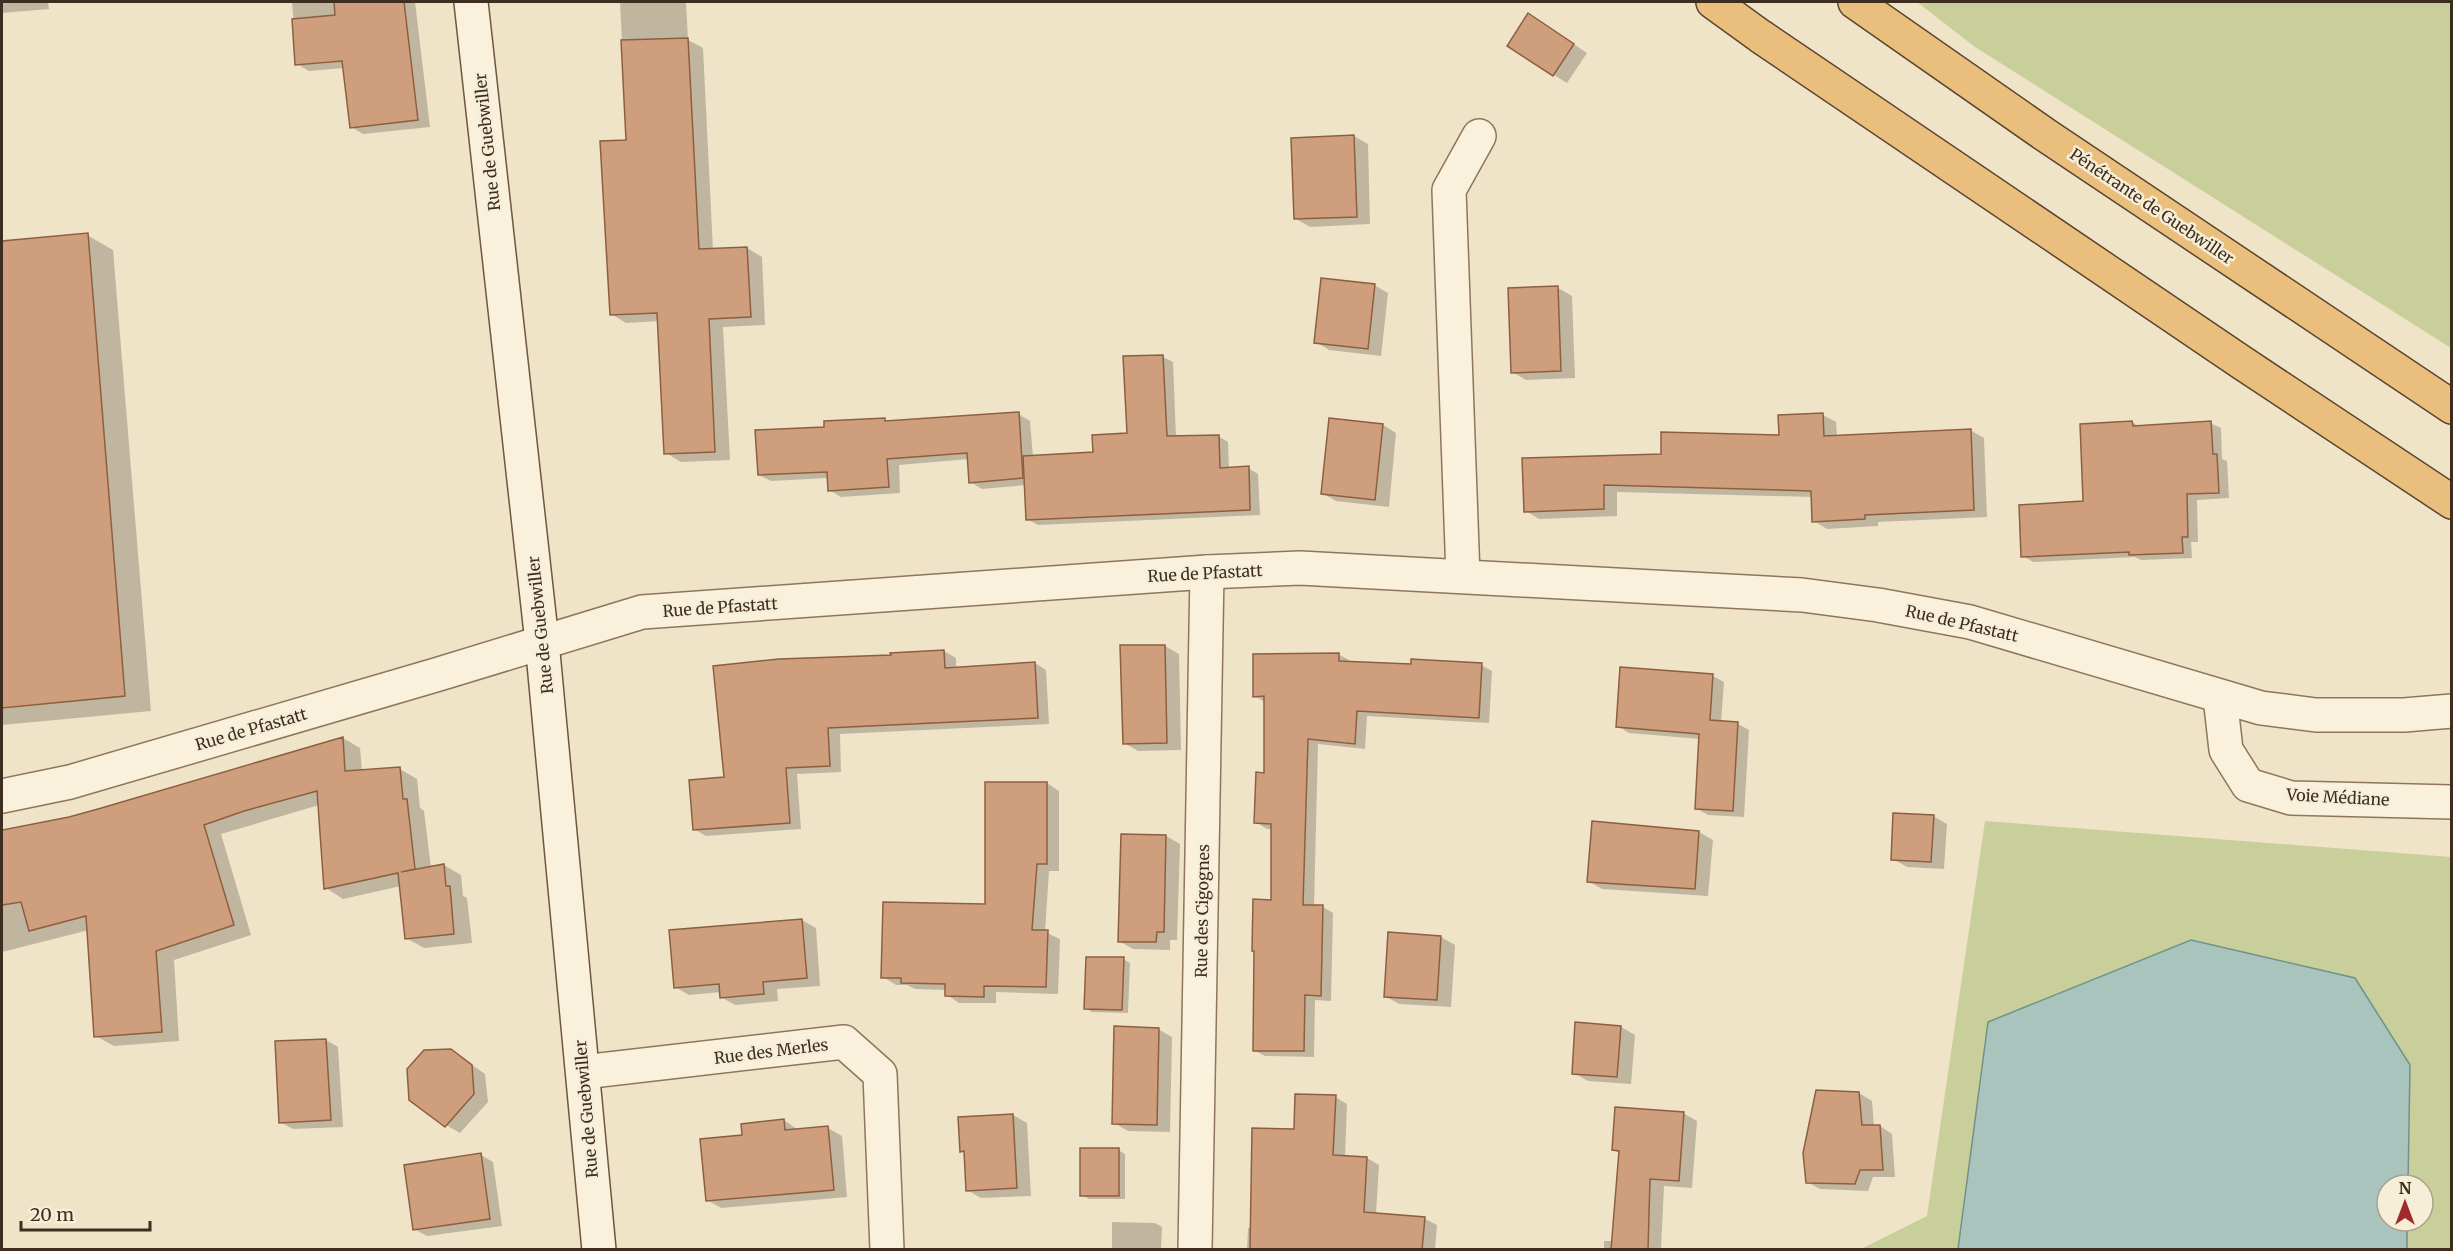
<svg xmlns="http://www.w3.org/2000/svg" width="2453" height="1251" viewBox="0 0 2453 1251" font-family="Merriweather,serif">
	<rect width="100%" height="100%" fill="#f0e4c8"/>
	<!-- green -->
	<g fill="#c9cf9b">
		<polygon points="1917,2 2451,2 2451,348 1975,47"/>
		<polygon points="1985,821 2451,857 2451,1249 2407,1249 2407,1221 2423,1221 2423,1185 2408,1185 2410,1065 1988,1022 1958,1249 1859,1250 1927,1216"/>
	</g>
	<!-- water -->
	<polygon fill="#a9c4bc" stroke="#6f938a" stroke-width="1.5" points="2191,940 2355,978 2410,1065 2408,1185 2387,1185 2387,1221 2407,1221 2407,1249 1958,1249 1988,1022"/>
	<!-- shadow -->
	<g fill="#0003">
		<polygon points="2,2 48,2 49,9 2,13"/>
		<polygon points="292,2 415,2 430,127 363,134 351,127 344,68 309,71 297,64"/>
		<polygon points="620,2 686,2 688,40 703,48 713,250 747,248 762,257 765,325 723,327 730,460 681,462 666,453 659,321 626,323 611,314 627,141"/>
		<polygon points="1542,23 1587,53 1567,83 1554,75"/>
		<polygon points="1354,136 1368,144 1370,224 1310,227 1296,219"/>
		<polygon points="87,235 113,250 151,711 2,725 2,243"/>
		<polygon points="1374,285 1388,293 1381,356 1329,350 1316,342"/>
		<polygon points="1558,288 1572,296 1575,378 1526,380 1512,372"/>
		<polygon points="1163,357 1173,362 1176,437 1218,436 1228,442 1229,469 1248,468 1258,474 1260,515 1038,525 1027,519 1026,485 982,489 970,482 969,459 899,465 900,493 841,497 829,490 828,478 771,481 759,475 826,429 884,420 889,422 1018,414 1030,421 1033,457 1094,453 1129,435"/>
		<polygon points="1823,415 1836,422 1837,437 1970,430 1984,438 1987,517 1878,522 1878,526 1827,529 1814,521 1813,497 1617,492 1617,516 1539,519 1526,511 1663,455 1781,436"/>
		<polygon points="2132,422 2140,427 2210,423 2221,428 2222,459 2227,461 2229,498 2197,500 2198,542 2191,542 2192,558 2141,560 2135,557 2033,562 2023,556 2085,503"/>
		<polygon points="1383,425 1396,433 1389,507 1336,501 1322,493"/>
		<polygon points="1165,646 1179,654 1181,750 1138,751 1124,743"/>
		<polygon points="944,651 956,658 956,668 1035,663 1046,670 1049,724 840,734 841,772 797,774 801,829 706,836 694,829 726,779 892,656"/>
		<polygon points="1338,654 1349,660 1349,663 1481,665 1492,671 1489,723 1367,716 1365,749 1318,744 1314,907 1323,907 1333,913 1331,1001 1315,1000 1314,1057 1265,1056 1254,1050 1273,902 1273,829 1267,829 1256,822 1265,774 1265,702 1254,696"/>
		<polygon points="1713,676 1724,682 1721,723 1738,724 1749,730 1744,817 1708,815 1696,808 1700,739 1629,733 1618,726"/>
		<polygon points="343,738 360,748 362,771 400,769 417,779 420,808 424,811 431,868 444,865 461,875 463,896 467,898 472,943 424,948 406,938 401,886 343,899 326,888 319,805 221,834 251,935 174,960 179,1041 114,1046 96,1036 89,930 2,952 2,830 69,819"/>
		<polygon points="1047,783 1059,791 1059,871 1049,871 1045,932 1060,939 1058,994 996,992 996,1003 959,1003 947,995 947,990 915,989 907,985 896,985 883,977 987,906"/>
		<polygon points="1933,816 1947,824 1944,869 1907,867 1893,859"/>
		<polygon points="1699,832 1713,840 1708,896 1602,889 1588,881"/>
		<polygon points="1166,836 1180,844 1177,940 1170,940 1170,950 1133,949 1119,941"/>
		<polygon points="802,920 816,928 820,986 777,989 778,1001 735,1005 721,997 721,992 689,995 675,987 671,932"/>
		<polygon points="1441,937 1455,945 1451,1007 1399,1004 1385,996"/>
		<polygon points="1123,959 1130,963 1128,1013 1092,1012 1085,1008"/>
		<polygon points="1621,1027 1635,1035 1631,1084 1588,1081 1574,1073"/>
		<polygon points="1158,1029 1172,1037 1170,1132 1128,1131 1114,1123"/>
		<polygon points="326,1040 338,1047 343,1127 293,1129 280,1122"/>
		<polygon points="451,1050 485,1074 488,1102 460,1133 446,1125"/>
		<polygon points="1859,1093 1872,1101 1874,1126 1880,1126 1892,1134 1895,1177 1873,1177 1868,1191 1820,1189 1807,1182"/>
		<polygon points="1335,1097 1347,1104 1345,1157 1367,1158 1379,1165 1376,1214 1425,1219 1437,1225 1435,1250 1247,1250 1248,1228 1251,1228 1295,1131"/>
		<polygon points="1683,1113 1697,1121 1692,1188 1664,1186 1661,1250 1604,1250 1604,1241 1613,1241 1620,1153 1614,1150"/>
		<polygon points="1013,1115 1027,1123 1031,1196 981,1198 967,1190 966,1154 961,1151"/>
		<polygon points="784,1120 798,1130 828,1128 842,1136 847,1197 721,1208 707,1200 743,1136"/>
		<polygon points="1118,1150 1125,1154 1125,1199 1089,1199 1082,1195"/>
		<polygon points="481,1155 493,1162 502,1226 427,1236 414,1229"/>
		<polygon points="1112,1222 1155,1223 1162,1227 1161,1250 1112,1250"/>
	</g>
	<!-- building -->
	<g fill="#cf9f7d" stroke="#8d5f41" stroke-width="1.5">
		<polygon points="334,2 404,2 418,120 350,128 342,61 295,65 292,19 335,15"/>
		<polygon points="1528,13 1574,44 1553,76 1507,46"/>
		<polygon points="688,38 699,249 747,247 751,317 709,319 715,452 664,454 657,313 610,315 600,141 626,140 621,40"/>
		<polygon points="1354,135 1357,217 1294,219 1291,138"/>
		<polygon points="88,233 125,696 2,708 2,241"/>
		<polygon points="1321,278 1375,284 1368,349 1314,343"/>
		<polygon points="1558,286 1561,371 1511,373 1508,288"/>
		<polygon points="1163,355 1167,436 1219,435 1220,468 1249,466 1250,510 1026,520 1023,456 1093,452 1092,435 1127,433 1123,356"/>
		<polygon points="1019,412 1023,478 969,483 967,453 887,459 889,487 828,491 827,472 758,475 755,430 824,427 824,421 885,418 885,421"/>
		<polygon points="1823,413 1824,436 1971,429 1974,510 1865,515 1865,519 1812,522 1811,491 1604,485 1604,509 1524,512 1522,458 1661,454 1661,432 1779,435 1778,415"/>
		<polygon points="1329,418 1383,424 1375,500 1321,494"/>
		<polygon points="2132,421 2133,426 2211,421 2213,454 2217,454 2219,493 2187,494 2188,537 2182,537 2183,553 2129,555 2129,552 2021,557 2019,505 2083,501 2080,424"/>
		<polygon points="1120,645 1165,645 1167,743 1123,744"/>
		<polygon points="944,650 945,668 1035,662 1038,718 828,728 830,766 786,768 790,823 693,830 689,780 724,777 713,666 779,659 891,655 890,653"/>
		<polygon points="1339,653 1339,661 1411,664 1411,659 1482,663 1479,718 1357,711 1355,744 1308,739 1303,905 1323,905 1321,996 1305,995 1304,1051 1253,1051 1254,951 1252,951 1253,899 1271,900 1271,824 1254,823 1256,772 1264,773 1264,696 1253,697 1253,654"/>
		<polygon points="1620,667 1713,674 1710,720 1738,722 1733,811 1695,809 1699,734 1616,727"/>
		<polygon points="343,737 345,771 400,767 403,799 407,799 415,869 401,872 444,864 446,886 450,886 454,934 405,939 398,873 324,889 317,791 244,811 204,825 234,925 156,951 162,1032 94,1037 86,916 29,931 21,902 2,905 2,830 69,817 98,809"/>
		<polygon points="985,782 1047,782 1047,864 1037,864 1032,930 1048,930 1046,987 984,986 984,997 945,996 945,984 901,983 901,978 881,978 883,902 985,904"/>
		<polygon points="1893,813 1934,815 1931,862 1891,860"/>
		<polygon points="1592,821 1699,831 1695,889 1587,882"/>
		<polygon points="1121,834 1166,835 1164,932 1157,932 1156,942 1118,942"/>
		<polygon points="802,919 807,978 763,982 764,994 720,998 719,984 674,988 669,930"/>
		<polygon points="1388,932 1441,936 1437,1000 1384,997"/>
		<polygon points="1086,957 1124,957 1122,1010 1084,1009"/>
		<polygon points="1575,1022 1621,1026 1617,1077 1572,1074"/>
		<polygon points="1114,1026 1159,1028 1157,1125 1112,1124"/>
		<polygon points="326,1039 331,1120 279,1123 275,1041"/>
		<polygon points="451,1049 472,1065 474,1094 445,1127 409,1100 407,1069 424,1050"/>
		<polygon points="1816,1090 1859,1092 1862,1125 1880,1125 1883,1170 1860,1170 1855,1184 1806,1183 1803,1153"/>
		<polygon points="1295,1094 1336,1095 1333,1155 1367,1157 1364,1212 1425,1217 1422,1250 1250,1250 1252,1128 1294,1129"/>
		<polygon points="1615,1107 1684,1112 1679,1181 1650,1179 1648,1250 1611,1250 1619,1151 1612,1150"/>
		<polygon points="1013,1114 1017,1188 966,1191 964,1151 960,1152 958,1117"/>
		<polygon points="784,1119 785,1130 828,1126 834,1190 706,1201 700,1139 742,1135 741,1124"/>
		<rect x="1080" y="1148" width="39" height="48"/>
		<polygon points="481,1153 490,1219 413,1230 404,1165"/>
	</g>
	<g fill="none" stroke-linecap="round" stroke-linejoin="round">
		<defs>
			<g id="minor">
				<polyline points="1463,576 1449,190 1479,136"/>
				<polyline points="2220,697 2226,750 2248,785 2291,798 2452,802"/>
				<polyline points="2,796 70,782 439,674 642,612 1207,572 1300,568 1802,595 1878,605 1970,622 2261,708 2316,715 2404,715 2452,711"/>
				<polyline points="583,1072 844,1042 880,1074 887,1250"/>
				<polyline points="1195,1250 1207,572"/>
			</g>
			<polyline id="secondary" points="471,2 542,642 599,1250"/>
			<g id="trunk">
				<polyline points="1713,2 1760,36 2241,362 2452,502"/>
				<polyline points="1855,2 2047,136 2452,407"/>
			</g>
		</defs>
		<!-- minor casing -->
		<use href="#minor" stroke="#8d765c" stroke-width="36"/>
		<!-- secondary casing -->
		<use href="#secondary" stroke="#6f573f" stroke-width="36"/>
		<!-- trunk casing -->
		<use href="#trunk" stroke="#5b4430" stroke-width="36"/>
		<!-- minor -->
		<use href="#minor" stroke="#faf1dc" stroke-width="33"/>
		<!-- secondary -->
		<use href="#secondary" stroke="#faf1dc" stroke-width="33"/>
		<!-- trunk -->
		<use href="#trunk" stroke="#eabe7c" stroke-width="33"/>
	</g>
	<g text-anchor="middle" stroke-width="5" stroke-linejoin="round" paint-order="stroke">
		<!-- street labels -->
		<g font-size="16" fill="#3d2e20" stroke="#f7eed8">
			<text transform="translate(487 142) rotate(-96)" y="6">Rue de Guebwiller</text>
			<text transform="translate(2152 206) rotate(34)" y="6">Pénétrante de Guebwiller</text>
			<text transform="translate(1205 573) rotate(-3)" y="6">Rue de Pfastatt</text>
			<text transform="translate(720 607) rotate(-4)" y="6">Rue de Pfastatt</text>
			<text transform="translate(1962 623) rotate(13)" y="6">Rue de Pfastatt</text>
			<text transform="translate(540 625) rotate(-96)" y="6">Rue de Guebwiller</text>
			<text transform="translate(251 729) rotate(-16)" y="6">Rue de Pfastatt</text>
			<text transform="translate(2338 797) rotate(3)" y="6">Voie Médiane</text>
			<text transform="translate(1202 911) rotate(-89)" y="6">Rue des Cigognes</text>
			<text transform="translate(771 1051) rotate(-7)" y="6">Rue des Merles</text>
			<text transform="translate(586 1109) rotate(-95)" y="6">Rue de Guebwiller</text>
		</g>
	</g>
	<!-- border -->
	<rect width="2453" height="1251" fill="none" stroke="#3d2e20" stroke-width="6"/>
	<!-- north arrow -->
	<g transform="translate(2405 1203)"><circle r="28" fill="#f7eed8" stroke="#ada18e" stroke-width="1.5"/>
	<path d="M0-4.5L10 22L0 15L-10 22Z" fill="#9e2a2b"/>
	<text y="-9" font-size="16" font-weight="bold" text-anchor="middle" fill="#3d2e20">N</text>
	</g>
	<!-- scale -->
	<path d="M21 1221v9h129v-9" fill="none" stroke="#3d2e20" stroke-width="3"/>
	<text x="30" y="1221" font-size="18" fill="#3d2e20" stroke="#f7eed8" stroke-width="4.5" paint-order="stroke">20 m</text>
</svg>
